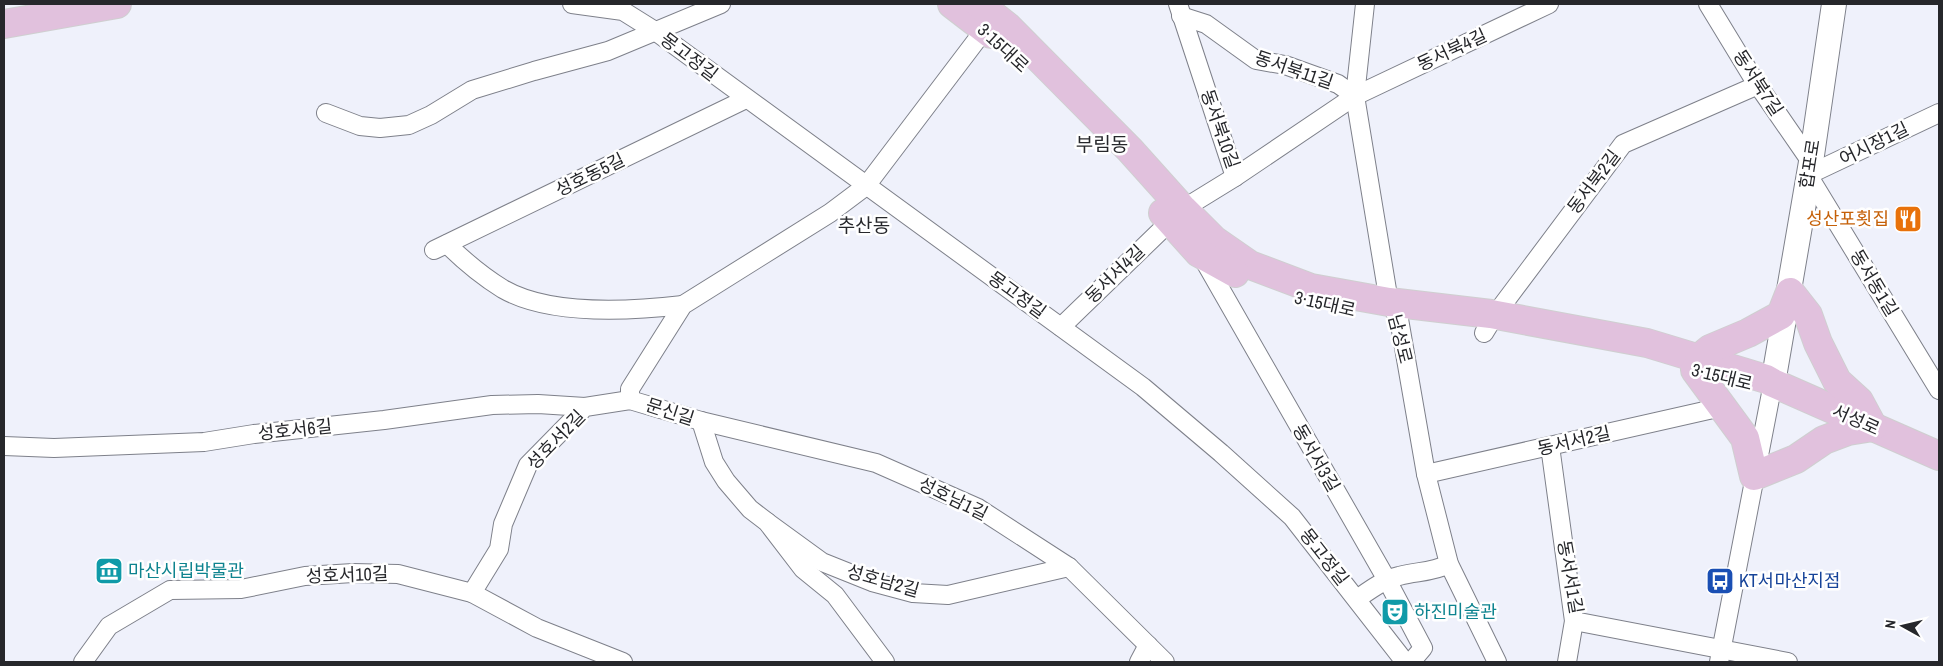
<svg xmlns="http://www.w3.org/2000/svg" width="1943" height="666" viewBox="0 0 1943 666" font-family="'Archivo Narrow','Noto Sans KR',sans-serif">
	<rect width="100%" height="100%" fill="#eff1fb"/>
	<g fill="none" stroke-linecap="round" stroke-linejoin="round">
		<defs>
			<g id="minor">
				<polyline points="572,4 623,11 655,31 1143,387 1221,453 1292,517 1405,662"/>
				<polyline points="1178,4 1235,177"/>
				<polyline points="1365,4 1355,96 1389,302 1399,319 1426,474 1449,564 1497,662"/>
				<polyline points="1708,4 1753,78 1811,162"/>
				<polyline points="1181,16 1206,24 1256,60 1285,65 1338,84 1355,96"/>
				<polyline points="326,113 360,126 380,128 409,125 431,115 472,90 534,71 608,51 721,4"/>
				<polyline points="1939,113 1808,175 1939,390"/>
				<path d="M 447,244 C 464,261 482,276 503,289 C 550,316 631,311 683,305"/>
				<polyline points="434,250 746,99"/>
				<polyline points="1201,255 1387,580 1423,648 1411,662"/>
				<polyline points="1061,327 1183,209 1235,177 1355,96 1549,4"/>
				<polyline points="1484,333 1495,315 1623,144 1758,85"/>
				<polyline points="630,400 630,389 683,305 830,213 866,186 985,29"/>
				<polyline points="701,421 714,462 726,481 750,509 767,522 803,569 835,595 885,662"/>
				<polyline points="4,446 54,448 204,442 254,434 384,420 492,405 538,404 585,407"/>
				<polyline points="1550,446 1574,621 1567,662"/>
				<polyline points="1426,474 1722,407"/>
				<polyline points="767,522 822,562 872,582 913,593 948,595 1069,567"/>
				<polyline points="472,593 499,549 503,524 528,465 585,407 630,400 701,421 876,463 978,508 1069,567 1165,662"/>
				<path d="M 1357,599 C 1370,590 1383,580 1399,576 C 1416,571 1431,573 1449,564"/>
				<polyline points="1574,621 1788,662"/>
				<polyline points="83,662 109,626 170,590 241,589 305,576 353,573 398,574 472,593 537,628 623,662"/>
				<polyline points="1139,662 1148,645"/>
				<polyline points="1719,662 1773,383"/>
			</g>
			<polyline id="secondary" points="1773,383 1811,162 1834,4"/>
			<g id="primary">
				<polyline points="952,4 991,34"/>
				<polyline points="979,4 1008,27 1130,150 1183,209 1214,240 1250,265 1311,288 1389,302 1491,314 1647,343 1766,379 1773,383 1939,456"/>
				<polyline points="4,24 117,4"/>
				<polyline points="1163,213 1199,253 1235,273"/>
				<polyline points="1695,370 1745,438 1754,476 1796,459 1824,440 1848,431 1873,427 1859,401 1837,381 1818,343 1808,315 1790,292 1781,315 1748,333 1710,349 1699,358"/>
			</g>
		</defs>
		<!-- minor casing -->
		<use href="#minor" stroke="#7e808a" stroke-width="20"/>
		<!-- secondary casing -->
		<use href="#secondary" stroke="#7e808a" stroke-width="26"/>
		<!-- primary casing -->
		<use href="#primary" stroke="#cfcfd0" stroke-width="30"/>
		<!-- minor -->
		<use href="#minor" stroke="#fff" stroke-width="18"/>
		<!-- secondary -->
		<use href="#secondary" stroke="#fff" stroke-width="24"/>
		<!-- primary -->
		<use href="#primary" stroke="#e1c1dd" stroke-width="28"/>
	</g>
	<!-- icons -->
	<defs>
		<symbol id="restaurant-square" viewBox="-11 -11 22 22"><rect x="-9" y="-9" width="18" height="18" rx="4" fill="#e8710a" stroke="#fff"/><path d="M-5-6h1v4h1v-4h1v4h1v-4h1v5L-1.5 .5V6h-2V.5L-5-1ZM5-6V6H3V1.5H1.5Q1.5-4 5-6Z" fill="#fff"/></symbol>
		<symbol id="museum-square" viewBox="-11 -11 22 22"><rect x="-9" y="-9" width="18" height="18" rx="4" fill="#0f9aa8" stroke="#fff"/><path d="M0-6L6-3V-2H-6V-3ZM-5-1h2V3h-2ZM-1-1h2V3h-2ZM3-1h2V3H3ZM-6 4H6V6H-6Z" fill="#fff"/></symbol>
		<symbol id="bus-square" viewBox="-11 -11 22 22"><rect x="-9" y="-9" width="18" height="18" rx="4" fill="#1a4fb4" stroke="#fff"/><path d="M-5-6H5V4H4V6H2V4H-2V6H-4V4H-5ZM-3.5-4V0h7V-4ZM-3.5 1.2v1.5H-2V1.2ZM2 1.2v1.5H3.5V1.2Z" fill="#fff"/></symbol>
		<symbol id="theatre-square" viewBox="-11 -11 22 22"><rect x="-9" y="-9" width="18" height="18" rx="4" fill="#0f9aa8" stroke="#fff"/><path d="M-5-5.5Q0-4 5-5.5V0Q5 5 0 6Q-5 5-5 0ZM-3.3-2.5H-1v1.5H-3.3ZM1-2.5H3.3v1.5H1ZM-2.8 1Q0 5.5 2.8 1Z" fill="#fff"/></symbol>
	</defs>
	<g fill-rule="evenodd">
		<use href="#restaurant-square" x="1892" y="203" width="32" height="32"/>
		<use href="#museum-square" x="93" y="555" width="32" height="32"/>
		<use href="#bus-square" x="1704" y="565" width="32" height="32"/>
		<use href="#theatre-square" x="1379" y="596" width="32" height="32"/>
	</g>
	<g text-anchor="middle" stroke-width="5" stroke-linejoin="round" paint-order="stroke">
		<!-- street labels -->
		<g font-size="18" fill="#26272b" stroke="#fff">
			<text transform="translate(1003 48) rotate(43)" y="6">3·15대로</text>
			<text transform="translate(1452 50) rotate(-25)" y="6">동서북4길</text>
			<text transform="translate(689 57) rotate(37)" y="6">몽고정길</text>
			<text transform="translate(1294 70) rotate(19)" y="6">동서북11길</text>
			<text transform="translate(1758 83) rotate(57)" y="6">동서북7길</text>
			<text transform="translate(1220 129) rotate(71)" y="6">동서북10길</text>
			<text transform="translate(1874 144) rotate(-26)" y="6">어시장1길</text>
			<text transform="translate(1810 164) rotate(-81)" y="6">합포로</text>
			<text transform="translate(590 175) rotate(-26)" y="6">성호동5길</text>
			<text transform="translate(1594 182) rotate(-53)" y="6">동서북2길</text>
			<text transform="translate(1115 274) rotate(-44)" y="6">동서서4길</text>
			<text transform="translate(1874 283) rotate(59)" y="6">동서동1길</text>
			<text transform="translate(1017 295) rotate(36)" y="6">몽고정길</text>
			<text transform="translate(1325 304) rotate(13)" y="6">3·15대로</text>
			<text transform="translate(1400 339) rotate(76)" y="6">남성로</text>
			<text transform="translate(1722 377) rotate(14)" y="6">3·15대로</text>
			<text transform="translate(670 412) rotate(18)" y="6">문신길</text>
			<text transform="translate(1856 420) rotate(24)" y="6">서성로</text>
			<text transform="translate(295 430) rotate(-6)" y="6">성호서6길</text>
			<text transform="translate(556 440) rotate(-46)" y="6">성호서2길</text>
			<text transform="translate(1574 441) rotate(-13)" y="6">동서서2길</text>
			<text transform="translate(1316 458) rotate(60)" y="6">동서서3길</text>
			<text transform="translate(953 499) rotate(26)" y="6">성호남1길</text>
			<text transform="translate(1324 557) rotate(52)" y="6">몽고정길</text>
			<text transform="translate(347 575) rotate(-2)" y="6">성호서10길</text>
			<text transform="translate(1570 577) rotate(80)" y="6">동서서1길</text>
			<text transform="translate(883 581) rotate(16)" y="6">성호남2길</text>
		</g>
		<!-- food labels -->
		<g font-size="18" fill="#c56008" stroke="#fff" text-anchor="end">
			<text x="1889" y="225">성산포횟집</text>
		</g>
		<!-- culture labels -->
		<g font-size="18" fill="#0d838f" stroke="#fff" text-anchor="start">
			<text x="128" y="577">마산시립박물관</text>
			<text x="1414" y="618">하진미술관</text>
		</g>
		<!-- transit labels -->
		<g font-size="18" fill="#164399" stroke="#fff" text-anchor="start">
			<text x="1739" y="587">KT서마산지점</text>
		</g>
		<!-- neighbourhood labels -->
		<g font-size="19" fill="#26272b" stroke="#fff">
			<text x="1102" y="151">부림동</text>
			<text x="864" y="232">추산동</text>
		</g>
	</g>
	<!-- border -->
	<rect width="1943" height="666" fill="none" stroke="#26272b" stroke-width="10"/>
	<!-- north arrow -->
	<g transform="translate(1903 626) rotate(278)" stroke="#ffffff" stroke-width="4" paint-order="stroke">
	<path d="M0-4L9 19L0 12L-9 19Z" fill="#26272b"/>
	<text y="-8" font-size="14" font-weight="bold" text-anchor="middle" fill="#26272b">N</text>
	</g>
</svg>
